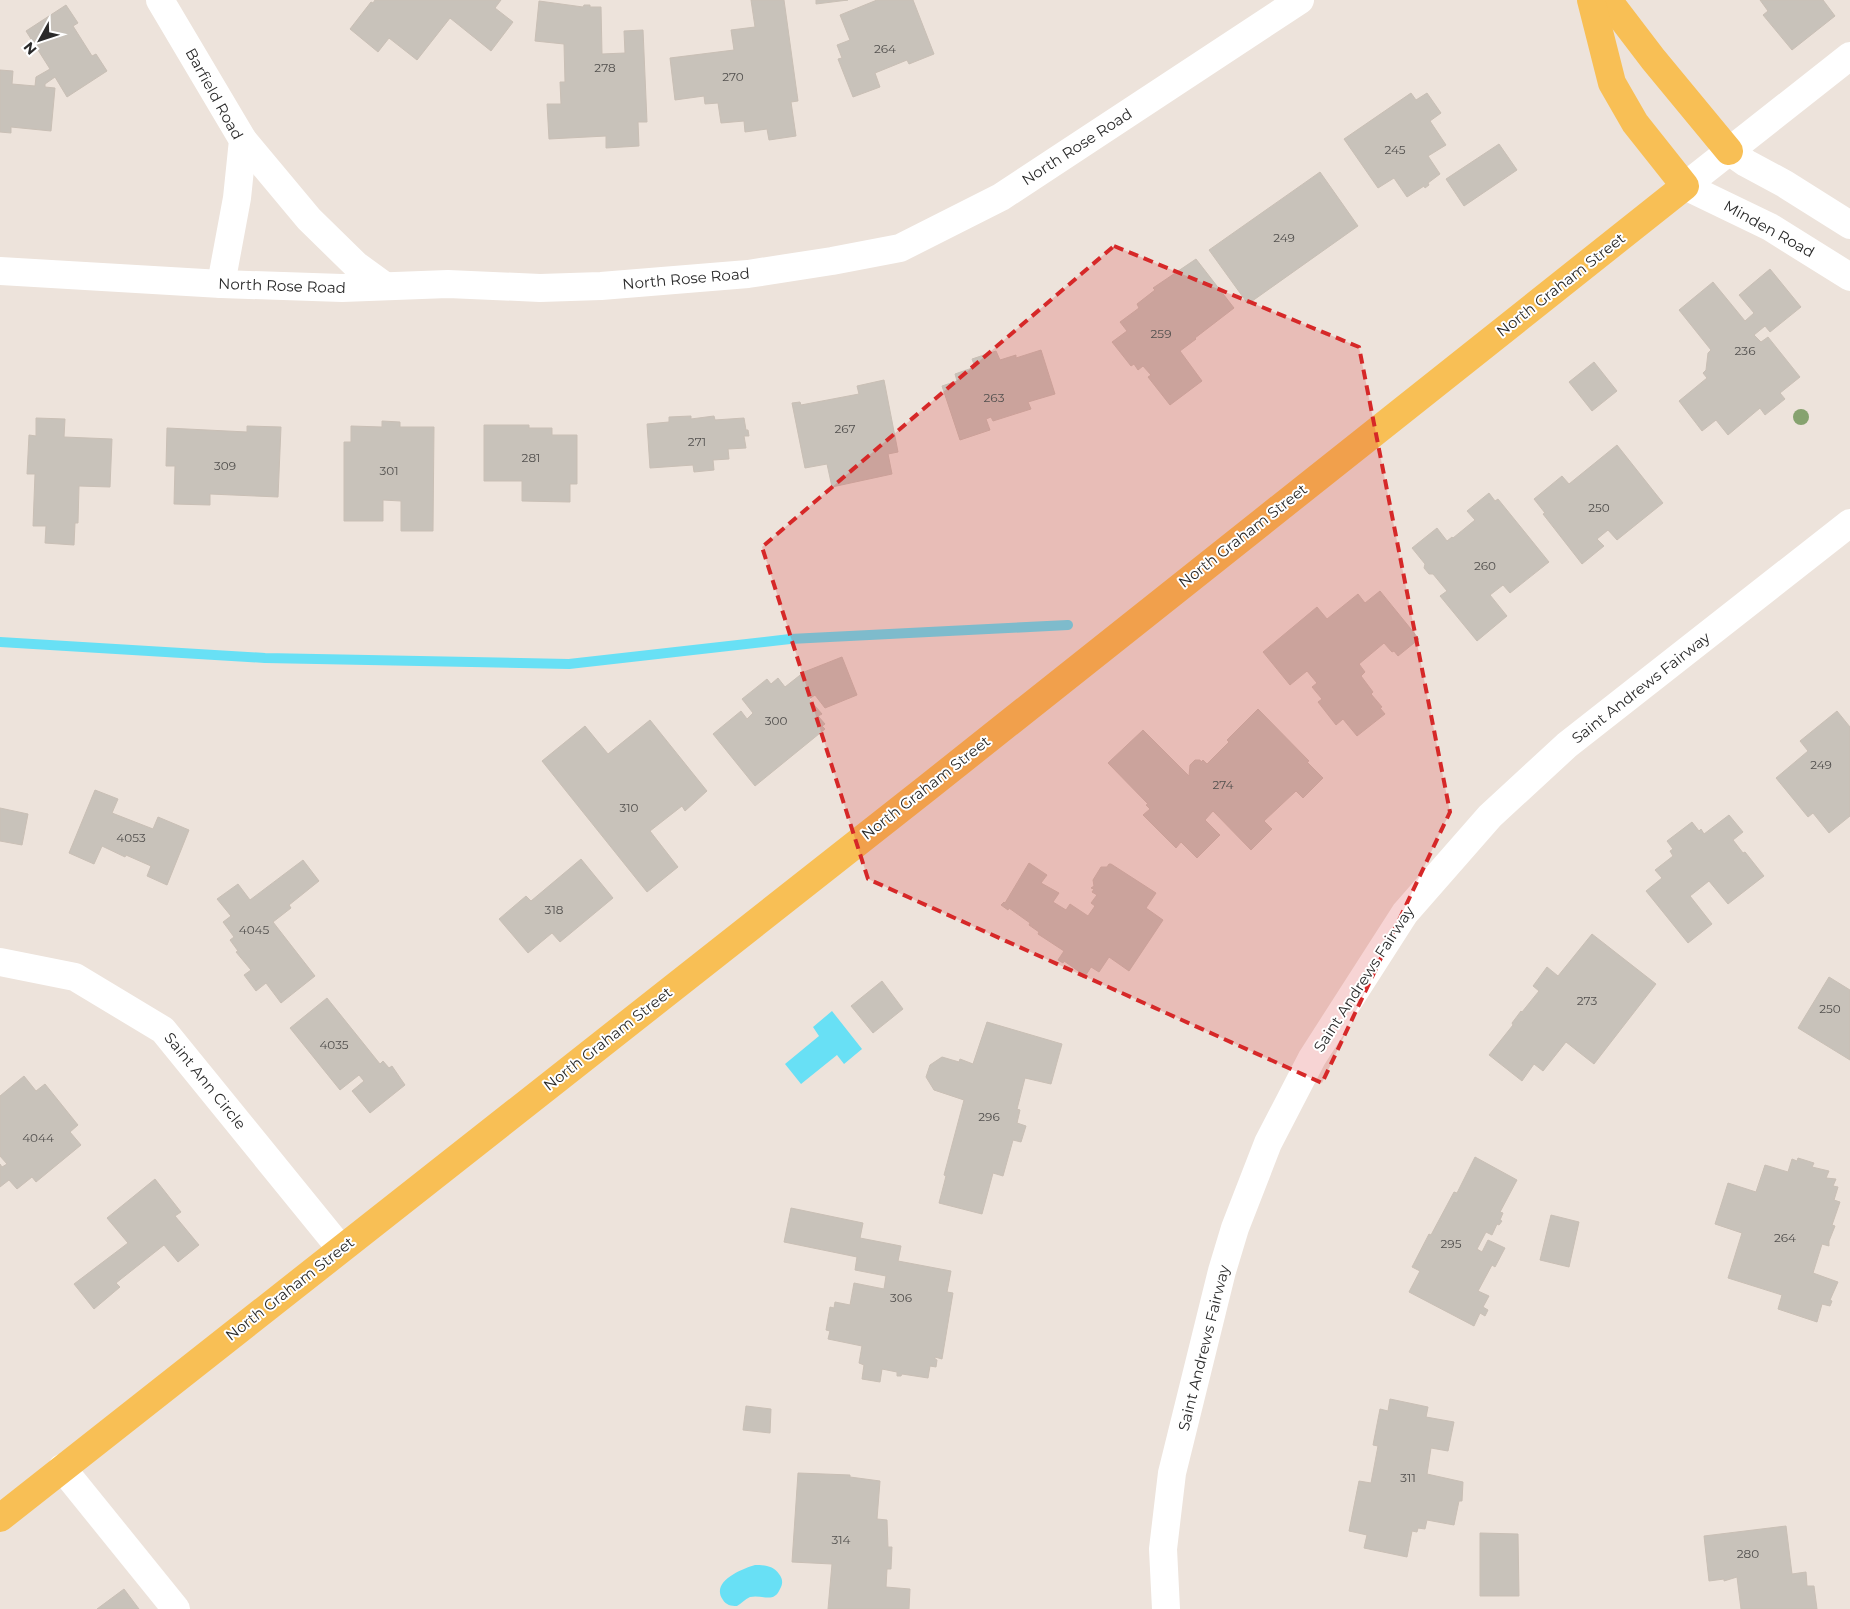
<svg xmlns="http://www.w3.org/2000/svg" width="1850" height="1609" viewBox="0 0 1850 1609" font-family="Montserrat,sans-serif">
	<rect width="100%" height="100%" fill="#ede3db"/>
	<!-- water -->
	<g fill="#68e0f5">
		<polygon points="832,1011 862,1049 844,1064 837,1055 801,1084 785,1064 819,1036 813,1027"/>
		<path d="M 755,1565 C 764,1565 774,1566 779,1574 C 783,1579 783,1584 780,1589 C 774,1604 762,1594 750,1597 C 745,1599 741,1604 737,1606 C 731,1606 726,1605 723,1600 C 710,1582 741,1569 755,1565 Z"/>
	</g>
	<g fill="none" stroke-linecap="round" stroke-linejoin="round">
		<!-- stream -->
		<polyline stroke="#68e0f5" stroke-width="10" points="0,642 265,658 569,664 790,639 1068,625"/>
	</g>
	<!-- building -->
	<g fill="#c8c2ba" stroke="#c9bfb5">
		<polygon points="375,0 501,0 495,8 513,22 491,51 450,18 417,60 389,38 378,52 350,29 371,2 373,3"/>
		<polygon points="751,0 784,0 798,101 791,102 796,136 769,140 767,129 745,132 744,121 721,123 718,103 705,104 704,96 675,100 670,58 734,50 731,30 755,27"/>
		<polygon points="816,0 848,0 816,4"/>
		<polygon points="877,0 913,0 934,54 909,64 907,60 875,73 880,87 853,97 838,59 842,58 837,45 850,40 840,15"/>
		<polygon points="1760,0 1823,0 1835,16 1792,50 1763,15 1768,11"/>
		<polygon points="539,1 583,7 584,5 590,5 590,7 601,7 602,54 625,53 624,31 643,30 647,122 638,122 639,146 606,148 606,136 549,139 547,104 561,104 560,82 565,82 564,44 535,41"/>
		<polygon points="66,5 78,23 73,26 92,56 96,54 107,71 67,97 55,77 45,84 45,87 55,88 51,131 11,127 11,133 0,132 0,70 13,71 12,84 35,86 36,77 50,69 26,31"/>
		<polygon points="1411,93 1416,100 1427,93 1441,113 1430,121 1446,145 1428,156 1440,174 1428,183 1429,185 1425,188 1424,186 1407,197 1394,178 1378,188 1344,139"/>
		<polygon points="1499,144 1517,170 1464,206 1446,179"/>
		<polygon points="1320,172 1358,226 1248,304 1209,250"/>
		<polygon points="1196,259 1234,308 1195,338 1196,339 1180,351 1202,381 1170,405 1148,377 1151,375 1143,366 1138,370 1134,364 1131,366 1112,342 1127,331 1120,322 1139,308 1137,304 1155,290 1153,288"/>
		<polygon points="1770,269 1801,307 1770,332 1765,326 1754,335 1761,342 1768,337 1800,377 1780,393 1785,399 1765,415 1760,408 1728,435 1716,420 1702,431 1679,401 1707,378 1703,373 1706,370 1708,353 1711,350 1679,310 1713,282 1745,321 1754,313 1739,295"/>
		<polygon points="1041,350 1055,394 1028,402 1031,409 993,421 991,417 986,419 990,430 960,440 942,386 957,381 955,374 975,367 972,359 996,351 1000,360 1016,355 1016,358"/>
		<polygon points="1594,362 1617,391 1592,411 1569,382"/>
		<polygon points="884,380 898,452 888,454 892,474 832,487 827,464 805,468 792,403 800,402 801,405 859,394 857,386"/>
		<polygon points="691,416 691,419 714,416 715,420 744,418 746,430 748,430 749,436 744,436 746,448 728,449 729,459 713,460 714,470 694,472 693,465 650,468 647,424 669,422 669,417"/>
		<polygon points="36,418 65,419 64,437 112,439 110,487 79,486 78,523 75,523 74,545 45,543 46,526 33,526 35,474 27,474 29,435 36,436"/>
		<polygon points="382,421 400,422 400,427 434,427 433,531 401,531 401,501 383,500 383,521 344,521 344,442 351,442 351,426 382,427"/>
		<polygon points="484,425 529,425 529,428 552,428 552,435 577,435 577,484 570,484 570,502 522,501 522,481 484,481"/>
		<polygon points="247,426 281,427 278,497 210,494 210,505 174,504 175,466 166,466 167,428 247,432"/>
		<polygon points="1617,445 1663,503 1617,540 1608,530 1597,539 1604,546 1582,564 1543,514 1545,513 1534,499 1562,476 1569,484"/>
		<polygon points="1489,493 1495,501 1498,499 1549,562 1510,593 1503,585 1490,595 1507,616 1477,641 1440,596 1447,591 1433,574 1429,574 1424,568 1425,564 1412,548 1437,528 1447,541 1452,537 1453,538 1475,520 1467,511"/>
		<polygon points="1380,591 1419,639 1398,656 1394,651 1392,652 1384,643 1359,664 1365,672 1361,676 1373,692 1371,694 1382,707 1380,708 1385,714 1357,736 1343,719 1336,725 1318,702 1322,699 1312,687 1317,683 1307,671 1290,685 1263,652 1317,607 1327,619 1358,594 1365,603"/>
		<polygon points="842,657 857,695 825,708 815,695 809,699 822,714 818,716 825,724 822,726 825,729 755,786 713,734 741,711 747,719 753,713 742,699 767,679 771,684 778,678 785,687 804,672"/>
		<polygon points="1258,709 1309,761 1307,762 1323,778 1303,798 1296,791 1264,821 1272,829 1251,850 1213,811 1205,820 1220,835 1197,858 1181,842 1176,848 1143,815 1150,809 1146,805 1148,804 1108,763 1143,730 1189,776 1190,765 1195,760 1200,760 1201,762 1203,760 1207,764 1229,742 1227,740"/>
		<polygon points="1837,711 1850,727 1850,816 1829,833 1813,813 1808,817 1776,778 1808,751 1800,741"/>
		<polygon points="650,720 707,791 685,811 682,806 650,831 678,867 647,892 542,761 585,726 608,754"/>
		<polygon points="95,790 118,799 112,813 153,829 158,817 189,830 167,885 147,876 151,866 126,855 125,857 102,846 94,864 69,853"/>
		<polygon points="0,808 28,814 22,845 0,841"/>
		<polygon points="1729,815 1743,832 1733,840 1743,853 1745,852 1764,876 1728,904 1709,881 1690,896 1712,924 1688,943 1646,891 1662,878 1655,870 1673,856 1670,851 1673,849 1667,841 1692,822 1699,831 1701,829 1704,834"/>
		<polygon points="581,859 613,898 560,942 552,933 528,953 499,919 526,896 531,901"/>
		<polygon points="303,860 319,881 289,905 291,908 273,922 315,976 281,1003 266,983 256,991 244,975 251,970 236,952 238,951 230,940 234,937 223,922 231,916 217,899 238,884 250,900"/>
		<polygon points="1029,863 1047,875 1041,883 1059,893 1053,902 1066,910 1070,904 1088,916 1095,906 1091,903 1097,895 1092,892 1094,889 1091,888 1094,886 1093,880 1101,867 1107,867 1109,864 1111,864 1156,893 1146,908 1163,920 1129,971 1109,957 1099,972 1091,967 1084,978 1079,975 1081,973 1064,961 1063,963 1058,960 1064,951 1038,934 1039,932 1029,925 1030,923 1009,908 1008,910 1001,905 1004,902 1005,903"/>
		<polygon points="1592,934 1656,984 1594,1064 1566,1042 1543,1071 1534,1064 1522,1081 1489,1055 1513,1025 1512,1023 1521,1011 1522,1012 1539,991 1533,986 1547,967 1558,976"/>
		<polygon points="1829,977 1850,990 1850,1060 1798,1028"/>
		<polygon points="882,981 903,1009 873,1033 851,1006"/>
		<polygon points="327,998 380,1064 383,1061 389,1068 392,1066 405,1085 370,1113 352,1091 364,1081 359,1075 340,1090 290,1028"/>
		<polygon points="987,1022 1062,1044 1051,1084 1025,1078 1017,1109 1020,1110 1017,1123 1026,1126 1021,1142 1013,1140 1003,1176 993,1173 982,1214 939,1203 946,1176 944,1175 964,1100 934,1090 926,1077 930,1065 942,1057 959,1062 960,1059 973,1064"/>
		<polygon points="24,1076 36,1091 45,1084 78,1125 70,1132 81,1145 36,1182 32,1177 17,1189 9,1180 0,1187 0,1164 2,1167 7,1164 0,1156 0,1096"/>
		<polygon points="1475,1157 1517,1180 1500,1212 1503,1213 1500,1220 1502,1221 1499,1225 1497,1224 1492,1235 1486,1232 1477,1249 1482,1252 1488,1240 1505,1248 1495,1267 1492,1265 1478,1291 1489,1296 1483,1307 1488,1310 1485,1316 1480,1313 1474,1326 1409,1292 1420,1271 1412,1267 1429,1234 1431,1235 1454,1192 1457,1193"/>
		<polygon points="1798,1158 1814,1163 1812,1167 1829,1171 1826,1178 1836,1179 1833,1186 1838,1187 1834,1200 1840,1202 1832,1225 1835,1226 1829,1241 1829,1246 1822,1244 1813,1273 1838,1282 1830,1300 1832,1301 1830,1306 1822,1304 1817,1322 1778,1309 1782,1295 1728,1278 1742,1233 1715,1224 1728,1183 1756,1192 1765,1165 1788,1172 1792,1159 1797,1161"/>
		<polygon points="155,1179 181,1212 175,1216 199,1245 178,1262 164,1245 116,1283 120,1287 94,1309 74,1284 128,1243 107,1218"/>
		<polygon points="791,1208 863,1223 860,1238 901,1246 898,1261 951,1271 947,1292 953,1293 942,1359 935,1357 935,1359 937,1360 936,1367 930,1366 928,1378 902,1374 901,1376 897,1376 897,1372 882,1369 880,1382 862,1379 864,1365 859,1363 862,1346 828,1339 830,1331 826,1330 830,1307 834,1308 835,1302 850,1305 854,1283 884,1289 886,1276 855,1270 857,1257 784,1242"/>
		<polygon points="1551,1215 1579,1222 1569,1267 1540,1260"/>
		<polygon points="1390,1399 1428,1407 1426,1417 1454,1422 1448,1451 1431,1448 1427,1474 1463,1482 1462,1501 1459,1501 1454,1525 1427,1520 1425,1529 1418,1528 1417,1532 1412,1531 1407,1557 1364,1548 1367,1535 1349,1531 1359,1481 1371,1483 1378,1446 1373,1445 1380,1409 1388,1411"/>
		<polygon points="746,1406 771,1409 770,1433 743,1430"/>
		<polygon points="798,1473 850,1475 850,1477 880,1481 877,1519 887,1520 888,1547 892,1547 891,1569 887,1569 886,1587 910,1589 909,1609 828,1609 832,1564 792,1562"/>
		<polygon points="1786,1526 1792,1574 1806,1572 1807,1586 1814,1586 1817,1609 1741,1609 1737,1577 1724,1581 1724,1579 1709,1581 1704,1536"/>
		<polygon points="1480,1533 1518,1534 1519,1596 1480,1596"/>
		<polygon points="124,1589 139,1609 97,1609"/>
	</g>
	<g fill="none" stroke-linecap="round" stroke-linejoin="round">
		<!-- minor -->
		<g stroke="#fff" stroke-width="28">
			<polyline points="160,0 243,140 237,198 221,284"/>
			<polyline points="1850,56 1685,186 1770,227 1850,277"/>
			<polyline points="243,140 309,219 356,265 385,286"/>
			<polyline points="1729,151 1746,163 1785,184 1850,225"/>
			<polyline points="0,271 221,284 342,288 448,284 540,288 601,286 748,274 832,261 900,248 1001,197 1300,0"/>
			<polyline points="0,962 75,977 163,1030 341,1249"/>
			<polyline points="62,1468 176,1609"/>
			<polyline points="1166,1609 1163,1549 1172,1473 1222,1271 1235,1228 1268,1143 1312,1058 1405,913 1490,816 1567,745 1850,523"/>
		</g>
		<!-- major -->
		<g stroke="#f8bf55" stroke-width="28">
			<polyline points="1608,0 1653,59 1729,151"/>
			<polyline points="0,1518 927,788 1685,186 1635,123 1612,83 1591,0"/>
		</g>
	</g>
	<!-- trees -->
	<circle fill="#86a26f" cx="1801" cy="417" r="8"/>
	<!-- marked area -->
	<path fill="#d62828" fill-opacity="0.2" stroke="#d62828" stroke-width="4" stroke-dasharray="10 6" stroke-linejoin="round" d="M 1114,246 L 1359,347 L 1450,812 L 1322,1083 L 868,879 L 762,547 Z"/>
	<g text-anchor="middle" stroke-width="4" stroke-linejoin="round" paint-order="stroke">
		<!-- number labels -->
		<g font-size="12" fill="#52504e">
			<text x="885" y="53">264</text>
			<text x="605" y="72">278</text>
			<text x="733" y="81">270</text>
			<text x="1395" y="154">245</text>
			<text x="1284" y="242">249</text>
			<text x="1161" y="338">259</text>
			<text x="1745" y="355">236</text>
			<text x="994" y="402">263</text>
			<text x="845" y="433">267</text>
			<text x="697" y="446">271</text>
			<text x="531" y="462">281</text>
			<text x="225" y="470">309</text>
			<text x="389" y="475">301</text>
			<text x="1599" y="512">250</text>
			<text x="1485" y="570">260</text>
			<text x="776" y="725">300</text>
			<text x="1821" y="769">249</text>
			<text x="1223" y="789">274</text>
			<text x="629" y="812">310</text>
			<text x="131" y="842">4053</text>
			<text x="554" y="914">318</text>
			<text x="254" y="934">4045</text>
			<text x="1587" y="1005">273</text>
			<text x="1830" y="1013">250</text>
			<text x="334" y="1049">4035</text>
			<text x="989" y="1121">296</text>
			<text x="38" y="1142">4044</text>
			<text x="1785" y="1242">264</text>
			<text x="1451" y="1248">295</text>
			<text x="901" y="1302">306</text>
			<text x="1408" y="1482">311</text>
			<text x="841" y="1544">314</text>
			<text x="1748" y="1558">280</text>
		</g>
		<!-- street labels -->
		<g font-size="15" fill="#2a2a2a" stroke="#fff">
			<text transform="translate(214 94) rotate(61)" y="5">Barfield Road</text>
			<text transform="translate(1077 147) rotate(-33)" y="5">North Rose Road</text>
			<text transform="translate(1769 229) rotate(29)" y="5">Minden Road</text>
			<text transform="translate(686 279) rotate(-5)" y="5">North Rose Road</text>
			<text transform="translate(1561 285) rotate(-38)" y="5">North Graham Street</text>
			<text transform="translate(282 286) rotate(2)" y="5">North Rose Road</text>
			<text transform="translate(1243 536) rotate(-38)" y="5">North Graham Street</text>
			<text transform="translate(1641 688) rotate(-38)" y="5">Saint Andrews Fairway</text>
			<text transform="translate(926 788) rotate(-38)" y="5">North Graham Street</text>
			<text transform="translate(1364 979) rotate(-57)" y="5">Saint Andrews Fairway</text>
			<text transform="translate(608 1039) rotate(-38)" y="5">North Graham Street</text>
			<text transform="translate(205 1081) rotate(51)" y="5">Saint Ann Circle</text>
			<text transform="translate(290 1289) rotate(-38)" y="5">North Graham Street</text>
			<text transform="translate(1204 1348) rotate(-76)" y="5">Saint Andrews Fairway</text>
		</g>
	</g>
	<!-- north arrow -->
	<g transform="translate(40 40) rotate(230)" stroke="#ffffff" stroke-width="4" paint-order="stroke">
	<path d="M0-4L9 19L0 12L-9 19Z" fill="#2a2a2a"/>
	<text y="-8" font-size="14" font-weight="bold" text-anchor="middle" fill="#2a2a2a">N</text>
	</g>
</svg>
